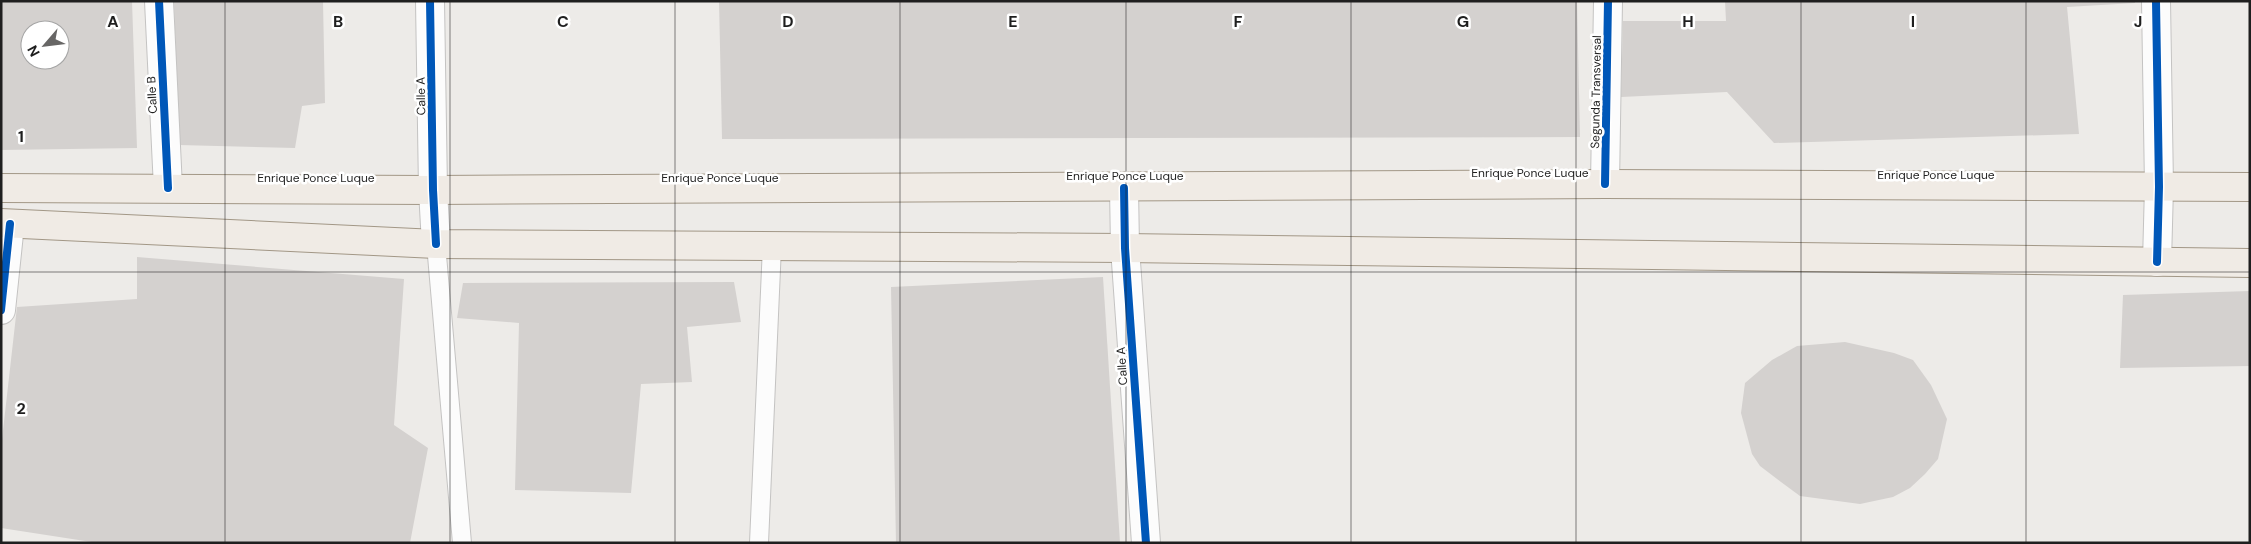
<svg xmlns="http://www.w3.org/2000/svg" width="2251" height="544" viewBox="0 0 2251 544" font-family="'DM Sans',sans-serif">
	<rect width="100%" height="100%" fill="#edebe8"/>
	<!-- building -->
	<g fill="#d4d1cf" fill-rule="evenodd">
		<path d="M 1,1 L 132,1 L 137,148 L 1,150 ZM 30,30 L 60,30 L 60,60 L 30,60 Z"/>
		<polygon points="174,1 323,1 325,103 302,106 295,148 179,145"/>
		<polygon points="719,1 1577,1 1580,137 722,139"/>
		<polygon points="1725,1 2135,1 2135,3 2067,7 2079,134 1774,143 1727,92 1621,97 1623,21 1726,21"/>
		<polygon points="137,257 404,279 394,425 428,448 410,543 98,543 1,528 1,448 17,307 137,299"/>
		<polygon points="1103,277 1120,543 896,543 891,287"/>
		<polygon points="734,282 741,322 687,327 692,382 641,384 631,493 515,490 519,323 457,318 463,283"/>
		<polygon points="2250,291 2250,366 2120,368 2123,295"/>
		<polygon points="1845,342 1894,353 1913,360 1931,385 1947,419 1938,459 1925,474 1910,488 1893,497 1860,504 1800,496 1781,482 1760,466 1752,454 1741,413 1745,383 1772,360 1797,346"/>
	</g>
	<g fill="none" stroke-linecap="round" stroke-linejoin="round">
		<defs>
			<g id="service">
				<polyline points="436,244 462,543"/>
				<polyline points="759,543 772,246"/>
			</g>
			<g id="minor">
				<polyline points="159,1 168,188"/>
				<polyline points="430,1 433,190 436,244"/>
				<polyline points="2156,1 2159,187 2157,262"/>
				<polyline points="1605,184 1608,1"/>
				<polyline points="1124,188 1125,248 1146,543"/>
				<polyline points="1,310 10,224"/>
			</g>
			<g id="primary">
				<polyline points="1,188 433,190 1605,184 2250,187"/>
				<polyline points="1,223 436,244 1125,248 2250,263"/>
			</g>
		</defs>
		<!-- service casing -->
		<use href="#service" stroke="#c4c3c2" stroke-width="20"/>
		<!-- minor casing -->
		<use href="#minor" stroke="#c4c3c2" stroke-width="30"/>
		<!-- primary casing -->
		<use href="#primary" stroke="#a29786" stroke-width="30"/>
		<!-- service -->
		<use href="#service" stroke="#fcfcfc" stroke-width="18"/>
		<!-- minor -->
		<use href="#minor" stroke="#fcfcfc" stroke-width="28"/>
		<!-- primary -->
		<use href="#primary" stroke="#f0ebe5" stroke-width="28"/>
		<defs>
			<g id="cycleway">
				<polyline points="159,1 168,188"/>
				<polyline points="430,1 433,190 436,244"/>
				<polyline points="2156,1 2159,187 2157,262"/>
				<polyline points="1605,184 1608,1"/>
				<polyline points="1124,188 1125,248 1146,543"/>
				<polyline points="1,310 10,224"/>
			</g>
		</defs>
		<!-- cycleway casing -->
		<use href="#cycleway" stroke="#fff" stroke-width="11"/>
		<!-- cycleway -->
		<use href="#cycleway" stroke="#0057b8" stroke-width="8"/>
	</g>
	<!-- grid -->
	<path fill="none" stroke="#1f1f1f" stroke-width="1" stroke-opacity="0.55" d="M 225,1 L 225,543M 450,1 L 450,543M 675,1 L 675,543M 900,1 L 900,543M 1126,1 L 1126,543M 1351,1 L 1351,543M 1576,1 L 1576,543M 1801,1 L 1801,543M 2026,1 L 2026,543M 1,272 L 2250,272"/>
	<g text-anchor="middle" stroke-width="5" stroke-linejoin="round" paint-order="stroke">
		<!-- street labels -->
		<g font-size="12" fill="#1f1f1f" stroke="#fff">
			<text transform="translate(1596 92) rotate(-89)" y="4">Segunda Transversal</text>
			<text transform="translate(152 95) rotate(-93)" y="4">Calle B</text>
			<text transform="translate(421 96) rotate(-91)" y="4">Calle A</text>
			<text x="1530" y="177">Enrique Ponce Luque</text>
			<text x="1936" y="179">Enrique Ponce Luque</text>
			<text x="1125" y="180">Enrique Ponce Luque</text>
			<text x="316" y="182">Enrique Ponce Luque</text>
			<text x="720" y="182">Enrique Ponce Luque</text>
			<text transform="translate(1122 366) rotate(-94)" y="4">Calle A</text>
		</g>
	</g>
	<g font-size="16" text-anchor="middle" font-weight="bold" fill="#1f1f1f" stroke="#fff" stroke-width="5" stroke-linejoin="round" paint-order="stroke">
		<text x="113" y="27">A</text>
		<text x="338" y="27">B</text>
		<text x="563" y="27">C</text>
		<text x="788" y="27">D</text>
		<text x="1013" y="27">E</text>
		<text x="1238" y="27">F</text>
		<text x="1463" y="27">G</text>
		<text x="1688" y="27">H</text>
		<text x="1913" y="27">I</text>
		<text x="2138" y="27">J</text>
		<text x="21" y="142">1</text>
		<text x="21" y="414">2</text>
	</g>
	<!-- border -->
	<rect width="2251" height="544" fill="none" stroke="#1f1f1f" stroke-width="5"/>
	<!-- north arrow -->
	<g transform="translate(45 45) rotate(242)"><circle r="24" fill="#ffffff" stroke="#a5a5a5"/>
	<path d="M0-4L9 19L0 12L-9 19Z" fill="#676665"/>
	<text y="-8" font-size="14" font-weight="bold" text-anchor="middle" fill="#1f1f1f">N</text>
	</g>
</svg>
